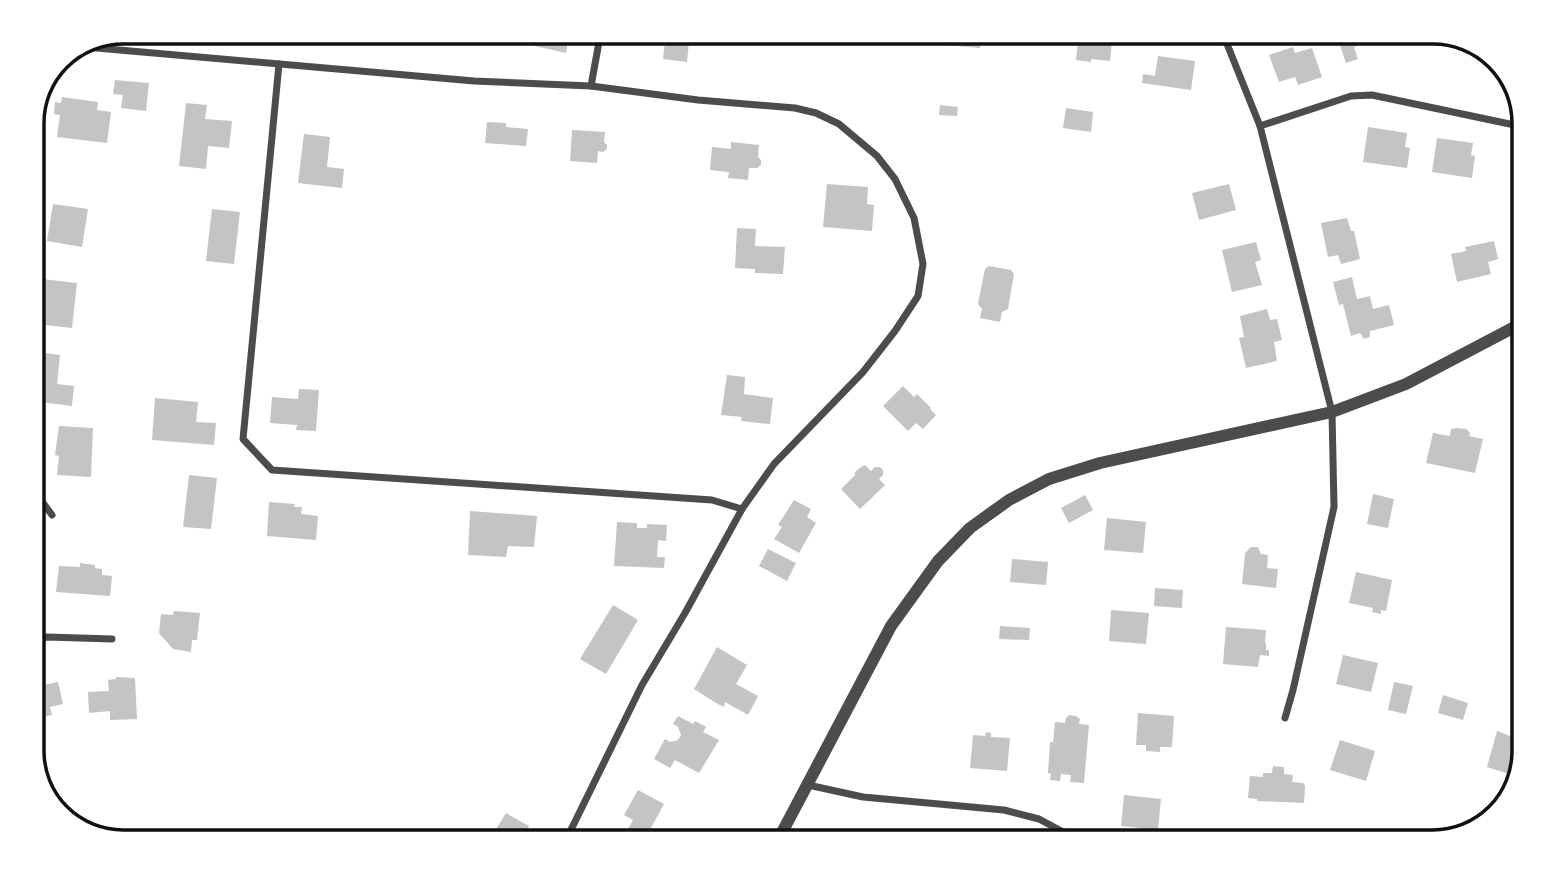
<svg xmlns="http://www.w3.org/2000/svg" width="1556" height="874" viewBox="0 0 1556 874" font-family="'DM Sans',sans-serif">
	<rect width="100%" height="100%" fill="#fff"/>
	<!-- building -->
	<g fill="#c4c4c4">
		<polygon points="454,31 496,31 495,42 453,39"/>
		<polygon points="529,31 570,31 566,53 526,44"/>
		<polygon points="666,31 690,31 687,62 663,59"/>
		<polygon points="947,31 982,31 980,48 946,45"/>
		<polygon points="1079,31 1113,31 1110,61 1091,59 1091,62 1076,60"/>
		<polygon points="1335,31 1372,31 1375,40 1354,47 1358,59 1346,63"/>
		<polygon points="1293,47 1295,53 1312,48 1322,77 1298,85 1295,77 1279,82 1269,55"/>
		<polygon points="1158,56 1195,61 1191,90 1142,83 1143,74 1155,76"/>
		<polygon points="115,80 149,83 146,111 121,108 123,95 113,94"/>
		<polygon points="62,97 98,102 97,110 111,112 107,143 57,137 60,115 54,114 55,102 61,103"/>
		<polygon points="186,103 207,105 205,119 232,121 229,148 208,146 206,169 179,166"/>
		<polygon points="940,105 958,107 957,116 939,115"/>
		<polygon points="1066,108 1093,112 1091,132 1063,128"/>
		<polygon points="487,122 506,123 506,127 528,129 526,146 485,143"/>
		<polygon points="1368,127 1407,133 1405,147 1410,148 1407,168 1363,162"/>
		<polygon points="572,130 605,132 604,142 607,145 607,149 603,152 598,151 597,163 570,161"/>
		<polygon points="304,134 330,137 327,167 344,169 342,188 298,183"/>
		<polygon points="1437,138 1473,143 1471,155 1475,156 1472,178 1432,172"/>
		<polygon points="731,142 759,145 758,157 761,160 761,165 757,168 749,168 748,180 728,178 729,172 710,170 712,147 731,149"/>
		<polygon points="827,184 868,187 867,204 874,205 872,231 823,227"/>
		<polygon points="1229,184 1236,210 1199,220 1192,193"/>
		<polygon points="53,204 88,209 82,247 47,241"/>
		<polygon points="212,209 240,212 234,264 206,261"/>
		<polygon points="1347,218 1351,231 1354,231 1360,259 1341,264 1338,255 1328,257 1321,223"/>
		<polygon points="737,228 756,229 755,246 785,247 783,274 755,273 755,269 735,268"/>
		<polygon points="1494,241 1498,259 1488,262 1491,274 1457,282 1451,254 1466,251 1465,247"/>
		<polygon points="1256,242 1261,260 1255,262 1262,285 1232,292 1222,250"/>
		<polygon points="989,266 1011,270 1014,274 1008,309 1002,312 1000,322 980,318 982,309 978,304 985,269"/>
		<polygon points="1352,277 1357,299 1370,296 1373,309 1389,305 1394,325 1370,331 1370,337 1364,339 1360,333 1351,336 1343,304 1339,305 1333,282"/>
		<polygon points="42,279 77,283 72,328 37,324"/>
		<polygon points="1267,309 1270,320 1277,319 1282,340 1274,342 1277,361 1246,368 1239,338 1244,337 1240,316"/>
		<polygon points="37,352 60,355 57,384 74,386 72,406 32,401 32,382"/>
		<polygon points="727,375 745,377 744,394 773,398 770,424 741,421 742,417 721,415"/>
		<polygon points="903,386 914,397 917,394 931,408 930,409 936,415 923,429 916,423 908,431 883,406"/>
		<polygon points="299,389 319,390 316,431 296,430 297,425 270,423 272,397 298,399"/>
		<polygon points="155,398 198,402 196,422 216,423 214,445 152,440"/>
		<polygon points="59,426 93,428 91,477 57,475 59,456 55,455"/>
		<polygon points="1456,428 1466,429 1470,433 1469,436 1483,439 1475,473 1426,463 1433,433 1450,436 1451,429"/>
		<polygon points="865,465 871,471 875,467 880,467 883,470 883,475 879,479 885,485 860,509 841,489 855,475 855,472 861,467"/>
		<polygon points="189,475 217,478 211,529 183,527"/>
		<polygon points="1373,494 1394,499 1388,528 1367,524"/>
		<polygon points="1085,495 1093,510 1069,523 1061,508"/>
		<polygon points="794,500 811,509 807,517 816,523 799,553 774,539 782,527 778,525"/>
		<polygon points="269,502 295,504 294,507 302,507 301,514 318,516 316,540 267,536"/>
		<polygon points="470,511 537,516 534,547 508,546 506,557 468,555"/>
		<polygon points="1107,518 1146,522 1143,553 1104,550"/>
		<polygon points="617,522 637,523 637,528 647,528 647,524 667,525 666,541 658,540 657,557 665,557 664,568 614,566"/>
		<polygon points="1251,547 1258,547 1261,554 1268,555 1267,568 1278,569 1276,588 1242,584 1245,553"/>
		<polygon points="768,549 796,563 787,581 759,566"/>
		<polygon points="1012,559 1048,562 1046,585 1010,582"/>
		<polygon points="80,563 95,565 95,568 102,569 102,575 112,576 110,596 56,592 59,566 80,567"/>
		<polygon points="1356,572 1392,580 1386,611 1381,610 1381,614 1372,612 1373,608 1349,603"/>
		<polygon points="1155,588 1183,590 1182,608 1154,606"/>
		<polygon points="613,605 638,620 606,674 580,659"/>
		<polygon points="1111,610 1149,613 1146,644 1109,641"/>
		<polygon points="174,611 200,613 197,640 192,640 191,652 173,649 159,633 161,614 173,615"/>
		<polygon points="1000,626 1030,628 1029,640 999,639"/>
		<polygon points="1226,627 1266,630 1265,643 1266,643 1266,650 1269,650 1269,656 1260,655 1258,667 1223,664"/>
		<polygon points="717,647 747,665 736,684 758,696 748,715 725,702 724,707 716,703 694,689"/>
		<polygon points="1343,655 1378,663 1371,692 1336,684"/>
		<polygon points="1521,655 1524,656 1524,693 1512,690"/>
		<polygon points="116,677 135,678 137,719 110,720 110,711 89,713 88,692 109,691 108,680 116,679"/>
		<polygon points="38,682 39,686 58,682 63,704 50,707 52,715 32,719 32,684"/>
		<polygon points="1394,682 1413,686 1406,714 1388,710"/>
		<polygon points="1443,695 1468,703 1463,720 1438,713"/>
		<polygon points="1138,713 1174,716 1172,747 1160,747 1160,752 1146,751 1146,745 1136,745"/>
		<polygon points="1069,715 1076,716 1080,719 1079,724 1089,725 1084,783 1070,782 1071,775 1061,774 1060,781 1050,780 1051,774 1048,773 1050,742 1053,742 1055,722 1065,723 1066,718"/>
		<polygon points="678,716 693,724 695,721 706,727 703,732 719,740 699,773 675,760 670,768 654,759 665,739 670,742 678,740 681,735 678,727 673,724"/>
		<polygon points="1497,731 1523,741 1520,751 1523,752 1515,776 1487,767"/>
		<polygon points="986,732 991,733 991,737 1010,738 1007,771 970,768 973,735 985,736"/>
		<polygon points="1340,740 1375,751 1366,781 1330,770"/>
		<polygon points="1273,766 1284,767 1284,774 1293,775 1292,782 1303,783 1305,786 1304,803 1257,801 1257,799 1248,798 1250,776 1263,777 1263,773 1272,773"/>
		<polygon points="638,790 664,804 645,839 628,829 633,820 624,815"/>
		<polygon points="1124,795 1161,799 1158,830 1121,826"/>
		<polygon points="506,813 529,826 520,842 488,842"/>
	</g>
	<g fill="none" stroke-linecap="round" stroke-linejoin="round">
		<!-- minor -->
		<g stroke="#4c4c4c" stroke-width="7">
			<polyline points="1216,31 1227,44 1260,126 1332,412 1334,507 1293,690 1285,718"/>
			<polyline points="85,47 474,81 591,86 698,100 795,108 816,113 839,124 877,156 895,179 914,218 923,264 918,296 895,331 863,372 774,464 742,509 685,613 642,685 565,842"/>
			<polyline points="279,64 243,439 272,470 712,500 742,509"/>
			<polyline points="591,86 601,31"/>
			<polyline points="1260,126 1351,96 1372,95 1524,127"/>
			<polyline points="32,160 37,104"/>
			<polyline points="32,488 52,515"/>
			<polyline points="32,641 47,637 112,639"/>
			<polyline points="808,785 863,797 1004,810 1039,819 1067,834 1075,842"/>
		</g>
		<!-- tertiary -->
		<polyline stroke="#4c4c4c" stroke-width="12" points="777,842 891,626 938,561 970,528 1009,500 1049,479 1100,463 1332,412 1406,384 1524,322"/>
	</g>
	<!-- crop -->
	<path d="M0 0H1556V874H0ZM123 44H1433A79 79 0 0 1 1512 123V751A79 79 0 0 1 1433 830H123A79 79 0 0 1 44 751V123A79 79 0 0 1 123 44Z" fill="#fff" fill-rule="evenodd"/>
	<path fill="none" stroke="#111" stroke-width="3.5" d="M123 44H1433A79 79 0 0 1 1512 123V751A79 79 0 0 1 1433 830H123A79 79 0 0 1 44 751V123A79 79 0 0 1 123 44Z"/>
</svg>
